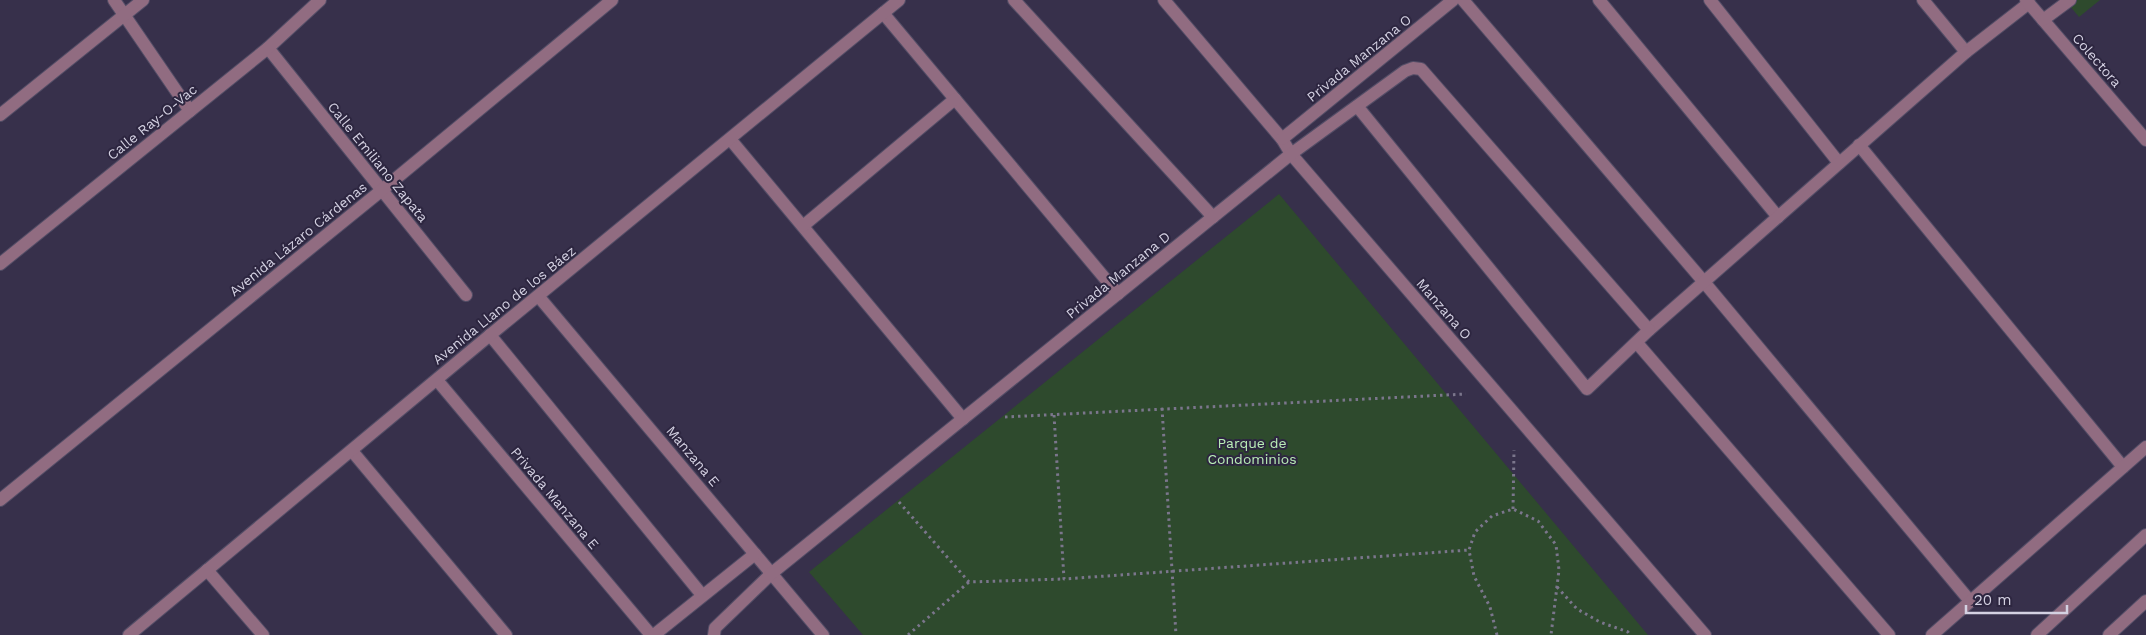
<svg xmlns="http://www.w3.org/2000/svg" width="2146" height="635" viewBox="0 0 2146 635" font-family="'Work Sans',sans-serif">
	<rect width="100%" height="100%" fill="#37304b"/>
	<!-- green -->
	<g fill="#2e4a2d">
		<polygon points="2065,0 2100,0 2079,17"/>
		<polygon points="1279,194 1648,635 863,635 809,572"/>
	</g>
	<g fill="none" stroke-linecap="round" stroke-linejoin="round">
		<defs>
			<g id="minor">
				<polyline points="114,0 190,111"/>
				<polyline points="1014,0 1213,217"/>
				<polyline points="1164,0 1282,139 1291,154 1705,635"/>
				<polyline points="1463,0 1704,282 1970,601"/>
				<polyline points="1599,0 1778,217"/>
				<polyline points="1710,0 1839,163"/>
				<polyline points="1923,0 1966,52 2029,3"/>
				<polyline points="2026,0 2146,140"/>
				<polyline points="883,13 1118,294"/>
				<polyline points="2043,20 2070,0"/>
				<polyline points="268,48 466,295"/>
				<polyline points="0,115 143,0"/>
				<polyline points="730,139 963,419"/>
				<polyline points="1282,139 1453,0"/>
				<polyline points="1859,145 2123,467"/>
				<polyline points="803,226 955,99"/>
				<polyline points="0,264 268,48 320,0"/>
				<polyline points="539,297 823,635"/>
				<polyline points="1649,330 1966,52"/>
				<polyline points="490,335 702,595"/>
				<polyline points="1637,343 1889,635"/>
				<polyline points="437,380 651,635"/>
				<polyline points="352,451 506,635"/>
				<polyline points="0,500 382,190 612,0"/>
				<polyline points="207,570 263,635"/>
				<polyline points="129,635 490,335 899,0"/>
				<polyline points="654,635 755,554"/>
				<polyline points="714,635 715,628 772,573 1291,154 1405,71 1413,68 1421,69 1649,330 1587,389 1357,106"/>
				<polyline points="1932,635 2146,447"/>
				<polyline points="2037,635 2146,535"/>
				<polyline points="2109,635 2146,601"/>
			</g>
		</defs>
		<!-- minor casing -->
		<use href="#minor" stroke="#534d66" stroke-width="14"/>
		<!-- path -->
		<g stroke="#7b768c" stroke-width="3" stroke-dasharray="2.5 4" stroke-linecap="butt">
			<polyline points="1162,408 1176,635"/>
			<polyline points="1054,415 1064,579 1469,550"/>
			<polyline points="1005,417 1466,394"/>
			<polyline points="899,502 969,582 1064,579"/>
			<polyline points="1513,509 1514,450"/>
			<polyline points="1557,587 1577,609 1600,622 1628,632 1630,635"/>
			<polyline points="908,635 969,582"/>
			<polyline points="1497,635 1490,607 1474,576 1469,550 1475,532 1492,516 1513,509 1538,521 1556,545 1559,570 1551,635"/>
		</g>
		<!-- minor -->
		<use href="#minor" stroke="#916c81" stroke-width="12"/>
	</g>
	<g text-anchor="middle" stroke-width="4" stroke-linejoin="round" paint-order="stroke">
		<!-- street labels -->
		<g font-size="14" fill="#d4d1e2" stroke="#2d2640">
			<text transform="translate(1359 58) rotate(-39)" y="5">Privada Manzana O</text>
			<text transform="translate(2097 60) rotate(49)" y="5">Colectora</text>
			<text transform="translate(152 122) rotate(-39)" y="5">Calle Ray-O-Vac</text>
			<text transform="translate(378 162) rotate(51)" y="5">Calle Emiliano Zapata</text>
			<text transform="translate(298 239) rotate(-39)" y="5">Avenida Lázaro Cárdenas</text>
			<text transform="translate(1118 275) rotate(-39)" y="5">Privada Manzana D</text>
			<text transform="translate(504 305) rotate(-39)" y="5">Avenida Llano de los Báez</text>
			<text transform="translate(1444 309) rotate(49)" y="5">Manzana O</text>
			<text transform="translate(693 456) rotate(50)" y="5">Manzana E</text>
			<text transform="translate(555 498) rotate(50)" y="5">Privada Manzana E</text>
		</g>
		<!-- park labels -->
		<g font-size="14" fill="#b9edb6" stroke="#2d2640">
			<text x="1252" y="448">Parque de<tspan x="1252" dy="16">Condominios</tspan></text>
		</g>
	</g>
	<!-- scale -->
	<path d="M1966 605v8h101v-8" fill="none" stroke="#d4d1e2" stroke-width="2.5"/>
	<text x="1974" y="605" font-size="15" fill="#d4d1e2" stroke="#2d2640" stroke-width="4" paint-order="stroke">20 m</text>
</svg>
